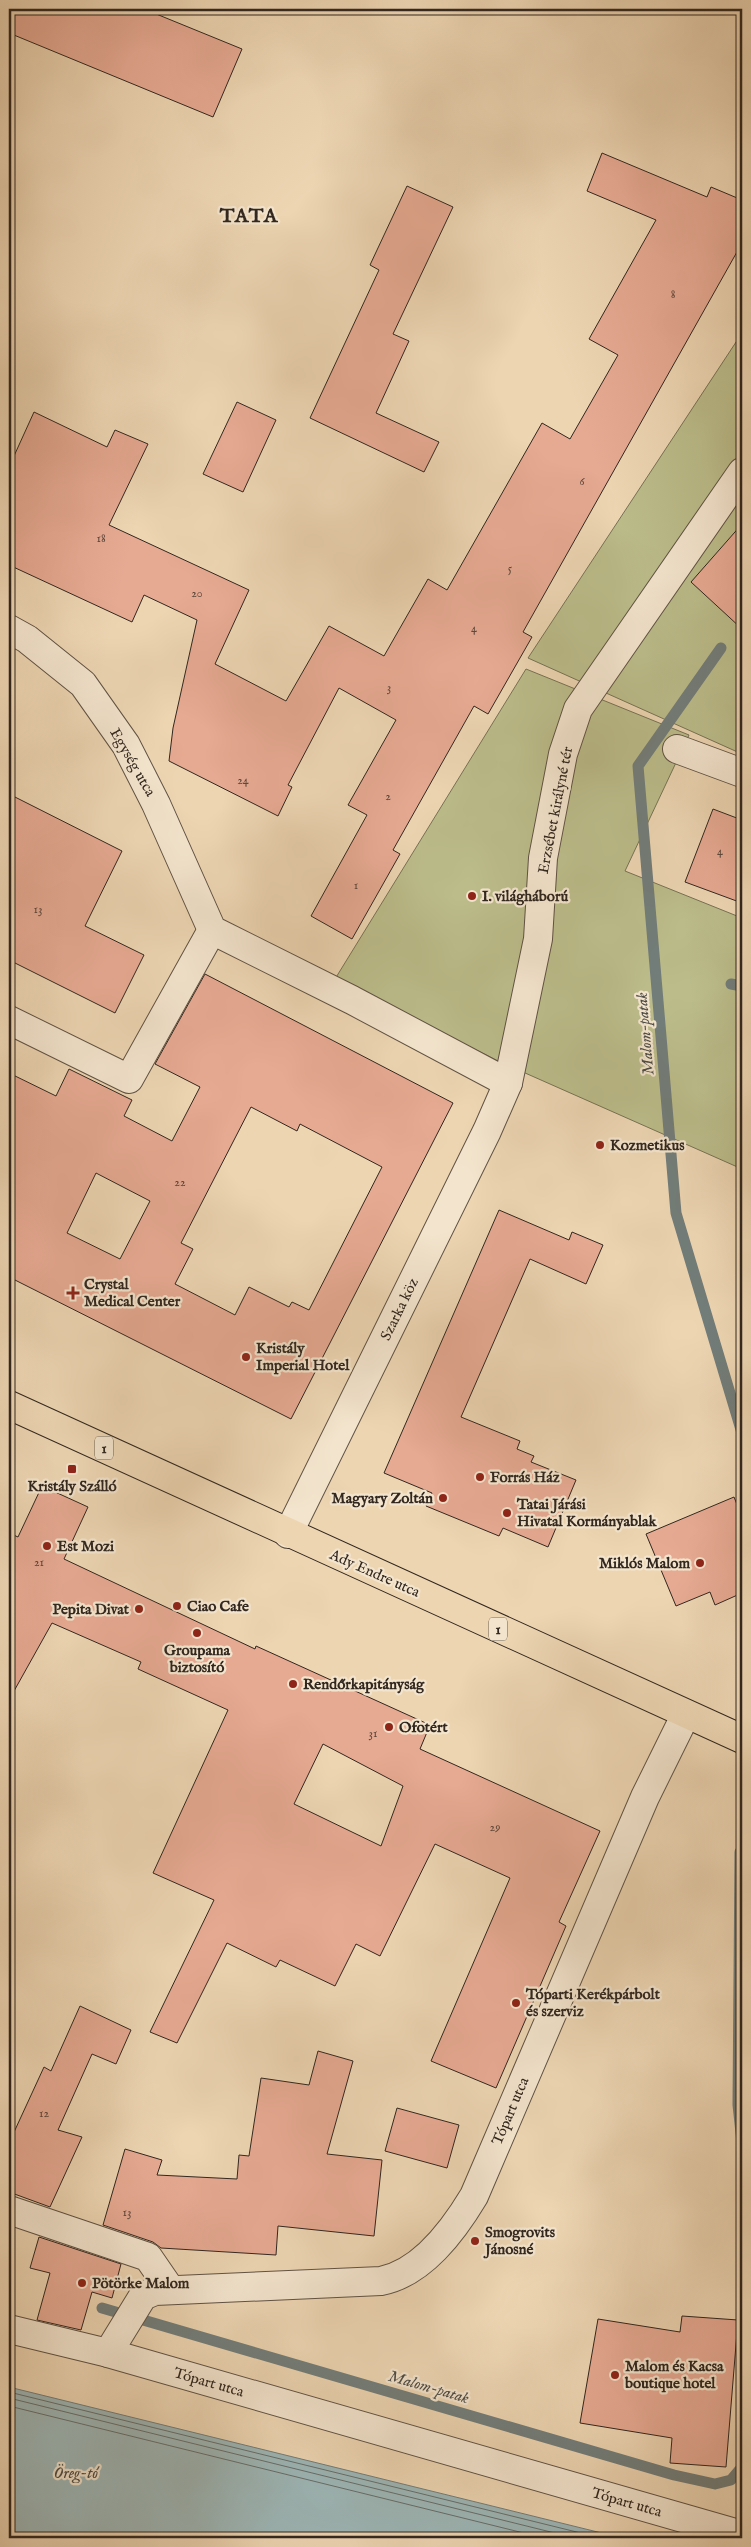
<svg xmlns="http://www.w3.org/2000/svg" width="751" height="2547" viewBox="0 0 751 2547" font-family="'IM FELL English',serif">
	<rect width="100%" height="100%" fill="#edd5b2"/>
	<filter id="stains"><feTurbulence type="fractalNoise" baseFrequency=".004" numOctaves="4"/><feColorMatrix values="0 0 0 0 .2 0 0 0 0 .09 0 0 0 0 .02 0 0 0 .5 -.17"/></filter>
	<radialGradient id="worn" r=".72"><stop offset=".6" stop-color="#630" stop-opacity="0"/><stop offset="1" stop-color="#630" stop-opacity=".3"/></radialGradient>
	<!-- green -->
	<g fill="#bbbc8a" stroke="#767254">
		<polygon points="742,333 742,754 528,658"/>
		<polygon points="526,669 689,735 625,871 742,918 742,1169 498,1061 335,979"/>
	</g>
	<!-- water -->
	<polygon fill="#9db6b6" stroke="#727d7a" points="9,2386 13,2388 622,2538 9,2538"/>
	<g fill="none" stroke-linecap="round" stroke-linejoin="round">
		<!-- shore -->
		<g stroke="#676e6a" stroke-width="1">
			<polyline points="9,2392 601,2538"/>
			<polyline points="9,2398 575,2538"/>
			<polyline points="9,2406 544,2538"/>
		</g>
		<!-- stream -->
		<g stroke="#727d7a" stroke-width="11">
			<polyline points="721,648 638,766 676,1213 742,1433"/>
			<polyline points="731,984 742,986"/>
			<polyline points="740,1852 738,2105 742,2142"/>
			<polyline points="102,2308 674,2475 715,2484 731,2480 742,2467"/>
		</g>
	</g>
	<!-- building -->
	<g fill="#e6a992" stroke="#31271f" fill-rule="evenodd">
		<polygon points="9,9 144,9 242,49 213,117 9,33"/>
		<polygon points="602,153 707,197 711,187 742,200 742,243 523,632 532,637 488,714 474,706 393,850 400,854 352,939 311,916 367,815 348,805 396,720 339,688 288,785 292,787 278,816 169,761 173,728 197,620 144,595 132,622 9,565 9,467 34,412 107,447 115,430 148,444 109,525 249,590 215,664 286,701 329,626 384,656 428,579 447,590 542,423 570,439 618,355 589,339 656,220 587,191"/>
		<polygon points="407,186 453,207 393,334 409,341 376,413 439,442 424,472 310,418 379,270 370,265"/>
		<polygon points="237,402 276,420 243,492 203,474"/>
		<polygon points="742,524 742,629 691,582"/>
		<polygon points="9,794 122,851 85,926 144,955 115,1013 9,960"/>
		<polygon points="713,809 742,820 742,903 685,882"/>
		<path d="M 205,974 L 453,1103 L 291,1419 L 9,1277 L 9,1073 L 56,1096 L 69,1069 L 132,1100 L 124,1116 L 172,1141 L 200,1087 L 155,1064 ZM 251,1107 L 297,1131 L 300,1124 L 382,1167 L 309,1310 L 292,1302 L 289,1307 L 249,1287 L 235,1315 L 175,1284 L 193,1249 L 181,1243 ZM 96,1173 L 150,1201 L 120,1259 L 67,1233 Z"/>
		<polygon points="499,1210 569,1240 572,1232 603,1245 586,1284 530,1259 461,1417 520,1441 517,1449 534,1456 531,1462 576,1480 548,1547 503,1528 499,1536 426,1506 432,1493 384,1473"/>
		<path d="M 42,1486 L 88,1507 L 64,1559 L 255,1649 L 256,1646 L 430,1725 L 420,1749 L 600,1831 L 559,1922 L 566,1926 L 496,2088 L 431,2061 L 510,1878 L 435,1844 L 380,1956 L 356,1944 L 335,1986 L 280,1960 L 276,1967 L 227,1943 L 177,2043 L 150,2032 L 214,1900 L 153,1873 L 228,1710 L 138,1669 L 141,1662 L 52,1623 L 9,1700 L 9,1533 L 18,1537 ZM 323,1744 L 403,1786 L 381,1846 L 294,1804 Z"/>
		<polygon points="734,1497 742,1517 742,1593 715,1605 710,1592 676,1606 646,1534"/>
		<polygon points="80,2006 131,2030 116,2064 92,2054 58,2130 82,2137 50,2207 9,2192 9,2143 44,2067 51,2071"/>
		<polygon points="318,2051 353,2061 327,2154 382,2160 374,2236 278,2226 276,2255 161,2248 153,2242 103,2225 125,2149 162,2160 157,2175 237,2179 239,2155 249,2156 261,2078 309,2085"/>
		<polygon points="397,2108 459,2125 447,2168 385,2151"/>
		<polygon points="39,2237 121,2264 112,2298 92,2292 81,2330 37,2320 50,2273 30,2268"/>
		<polygon points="682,2316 738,2320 726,2467 670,2463 672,2438 580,2423 598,2319 680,2332"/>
	</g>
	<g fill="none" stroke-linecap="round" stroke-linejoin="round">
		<defs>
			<g id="minor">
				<polyline points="9,629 27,639 83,684 126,745 156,804 212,930 352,1000 508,1083"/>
				<polyline points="677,749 742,773"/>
				<polyline points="9,1020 129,1079 212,930"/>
				<polyline points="288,1534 487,1131 508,1083 538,939 543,858 563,754 578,709 742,472"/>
				<polyline points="9,2210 148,2257 170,2289"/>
				<polyline points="9,2329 108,2353 742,2535"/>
				<path d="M 108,2353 L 143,2296 L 155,2291 L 381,2281 C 422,2273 453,2231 474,2196 L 645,1797 L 686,1714"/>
			</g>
			<polyline id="major" points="9,1405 742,1739"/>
		</defs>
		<!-- minor casing -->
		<use href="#minor" stroke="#605244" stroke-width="30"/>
		<!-- major casing -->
		<use href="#major" stroke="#31271f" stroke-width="30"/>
		<!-- minor -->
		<use href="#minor" stroke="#f3e4cd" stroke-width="28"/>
		<!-- major -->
		<use href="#major" stroke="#edd5b2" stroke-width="28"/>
	</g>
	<!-- markers -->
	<g fill="#8f2418" stroke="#f3e4cd" stroke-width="2">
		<circle cx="472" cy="896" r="5"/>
		<circle cx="600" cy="1145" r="5"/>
		<path d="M70.5 1285.5h5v5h5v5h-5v5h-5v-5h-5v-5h5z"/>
		<circle cx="246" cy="1357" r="5"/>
		<rect x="67" y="1464" width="10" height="10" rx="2.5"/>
		<circle cx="480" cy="1477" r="5"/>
		<circle cx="443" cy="1498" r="5"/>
		<circle cx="507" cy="1513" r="5"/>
		<circle cx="47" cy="1546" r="5"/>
		<circle cx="700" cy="1563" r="5"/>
		<circle cx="177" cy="1606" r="5"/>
		<circle cx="139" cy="1609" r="5"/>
		<circle cx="197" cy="1633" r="5"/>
		<circle cx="293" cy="1684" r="5"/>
		<circle cx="389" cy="1727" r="5"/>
		<circle cx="516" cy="2003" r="5"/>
		<circle cx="475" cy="2241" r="5"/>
		<circle cx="82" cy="2283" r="5"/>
		<circle cx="615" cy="2375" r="5"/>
	</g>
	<g text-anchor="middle" stroke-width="4.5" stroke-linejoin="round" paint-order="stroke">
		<!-- number labels -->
		<g font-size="12" fill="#5e483c">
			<text x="673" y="298">8</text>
			<text x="582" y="485">6</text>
			<text x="101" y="542">18</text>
			<text x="510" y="572">5</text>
			<text x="197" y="597">20</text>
			<text x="474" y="632">4</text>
			<text x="389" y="691">3</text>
			<text x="243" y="784">24</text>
			<text x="388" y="800">2</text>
			<text x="720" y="855">4</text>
			<text x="356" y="889">1</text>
			<text x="38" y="913">13</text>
			<text x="180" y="1186">22</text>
			<text x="39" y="1566">21</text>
			<text x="373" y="1737">31</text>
			<text x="495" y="1831">29</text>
			<text x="44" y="2117">12</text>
			<text x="127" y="2216">13</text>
		</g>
		<!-- shield labels -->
		<g fill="#f3e4cd" stroke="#6b6053" stroke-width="1">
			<rect x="95" y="1436.5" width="18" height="23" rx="4"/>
			<rect x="489" y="1617.5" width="18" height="23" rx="4"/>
		</g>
		<g font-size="14" font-weight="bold" fill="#31271f">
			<text x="104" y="1453">1</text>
			<text x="498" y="1634">1</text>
		</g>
		<!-- street labels -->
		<g font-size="15" fill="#31271f" stroke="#f3e4cd">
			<text transform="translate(133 762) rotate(60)" y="5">Egység utca</text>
			<text transform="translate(555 810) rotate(-79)" y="5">Erzsébet királyné tér</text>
			<text transform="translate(399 1309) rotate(-64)" y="5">Szarka köz</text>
			<text transform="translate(375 1573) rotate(24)" y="5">Ady Endre utca</text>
			<text transform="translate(510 2111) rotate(-67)" y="5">Tópart utca</text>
			<text transform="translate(209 2382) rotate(16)" y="5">Tópart utca</text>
			<text transform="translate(627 2502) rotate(16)" y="5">Tópart utca</text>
		</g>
		<!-- poi labels -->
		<g font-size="15" font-weight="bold" fill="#31271f" stroke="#f3e4cd" text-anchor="start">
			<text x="482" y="901">I. világháború</text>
			<text x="610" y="1150">Kozmetikus</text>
			<text x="84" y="1289">Crystal<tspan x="84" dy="17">Medical Center</tspan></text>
			<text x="256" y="1353">Kristály<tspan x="256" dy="17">Imperial Hotel</tspan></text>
			<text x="490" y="1482">Forrás Ház</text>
			<text x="72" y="1491" text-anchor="middle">Kristály Szálló</text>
			<text x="433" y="1503" text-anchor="end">Magyary Zoltán</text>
			<text x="517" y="1509">Tatai Járási<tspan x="517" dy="17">Hivatal Kormányablak</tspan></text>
			<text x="57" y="1551">Est Mozi</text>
			<text x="690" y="1568" text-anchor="end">Miklós Malom</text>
			<text x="187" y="1611">Ciao Cafe</text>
			<text x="129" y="1614" text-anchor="end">Pepita Divat</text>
			<text x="197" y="1655" text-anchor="middle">Groupama<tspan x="197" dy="17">biztosító</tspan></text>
			<text x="303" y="1689">Rendőrkapitányság</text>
			<text x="399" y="1732">Ofotért</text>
			<text x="526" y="1999">Tóparti Kerékpárbolt<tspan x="526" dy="17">és szerviz</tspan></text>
			<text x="485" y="2237">Smogrovits<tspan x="485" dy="17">Jánosné</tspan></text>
			<text x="92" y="2288">Pötörke Malom</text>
			<text x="625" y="2371">Malom és Kacsa<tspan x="625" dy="17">boutique hotel</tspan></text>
		</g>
		<!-- water labels -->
		<g font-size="16" font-style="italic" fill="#4c4b45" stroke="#f3e4cd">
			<text transform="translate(644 1034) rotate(-95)" y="6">Malom-patak</text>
			<text transform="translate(429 2386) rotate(16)" y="6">Malom-patak</text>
			<text x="76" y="2478">Öreg-tó</text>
		</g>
		<!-- district labels -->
		<g font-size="20" font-weight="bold" letter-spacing="1" fill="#31271f" stroke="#f3e4cd">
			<text x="249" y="222">TATA</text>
		</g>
	</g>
	<!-- margin -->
	<rect width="751" height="2547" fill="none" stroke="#edd5b2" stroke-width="30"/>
	<rect x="10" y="10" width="731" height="2527" fill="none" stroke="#31271f" stroke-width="2.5"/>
	<rect x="15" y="15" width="721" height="2517" fill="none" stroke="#31271f"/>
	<rect width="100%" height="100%" filter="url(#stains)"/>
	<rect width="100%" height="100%" fill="url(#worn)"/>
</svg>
